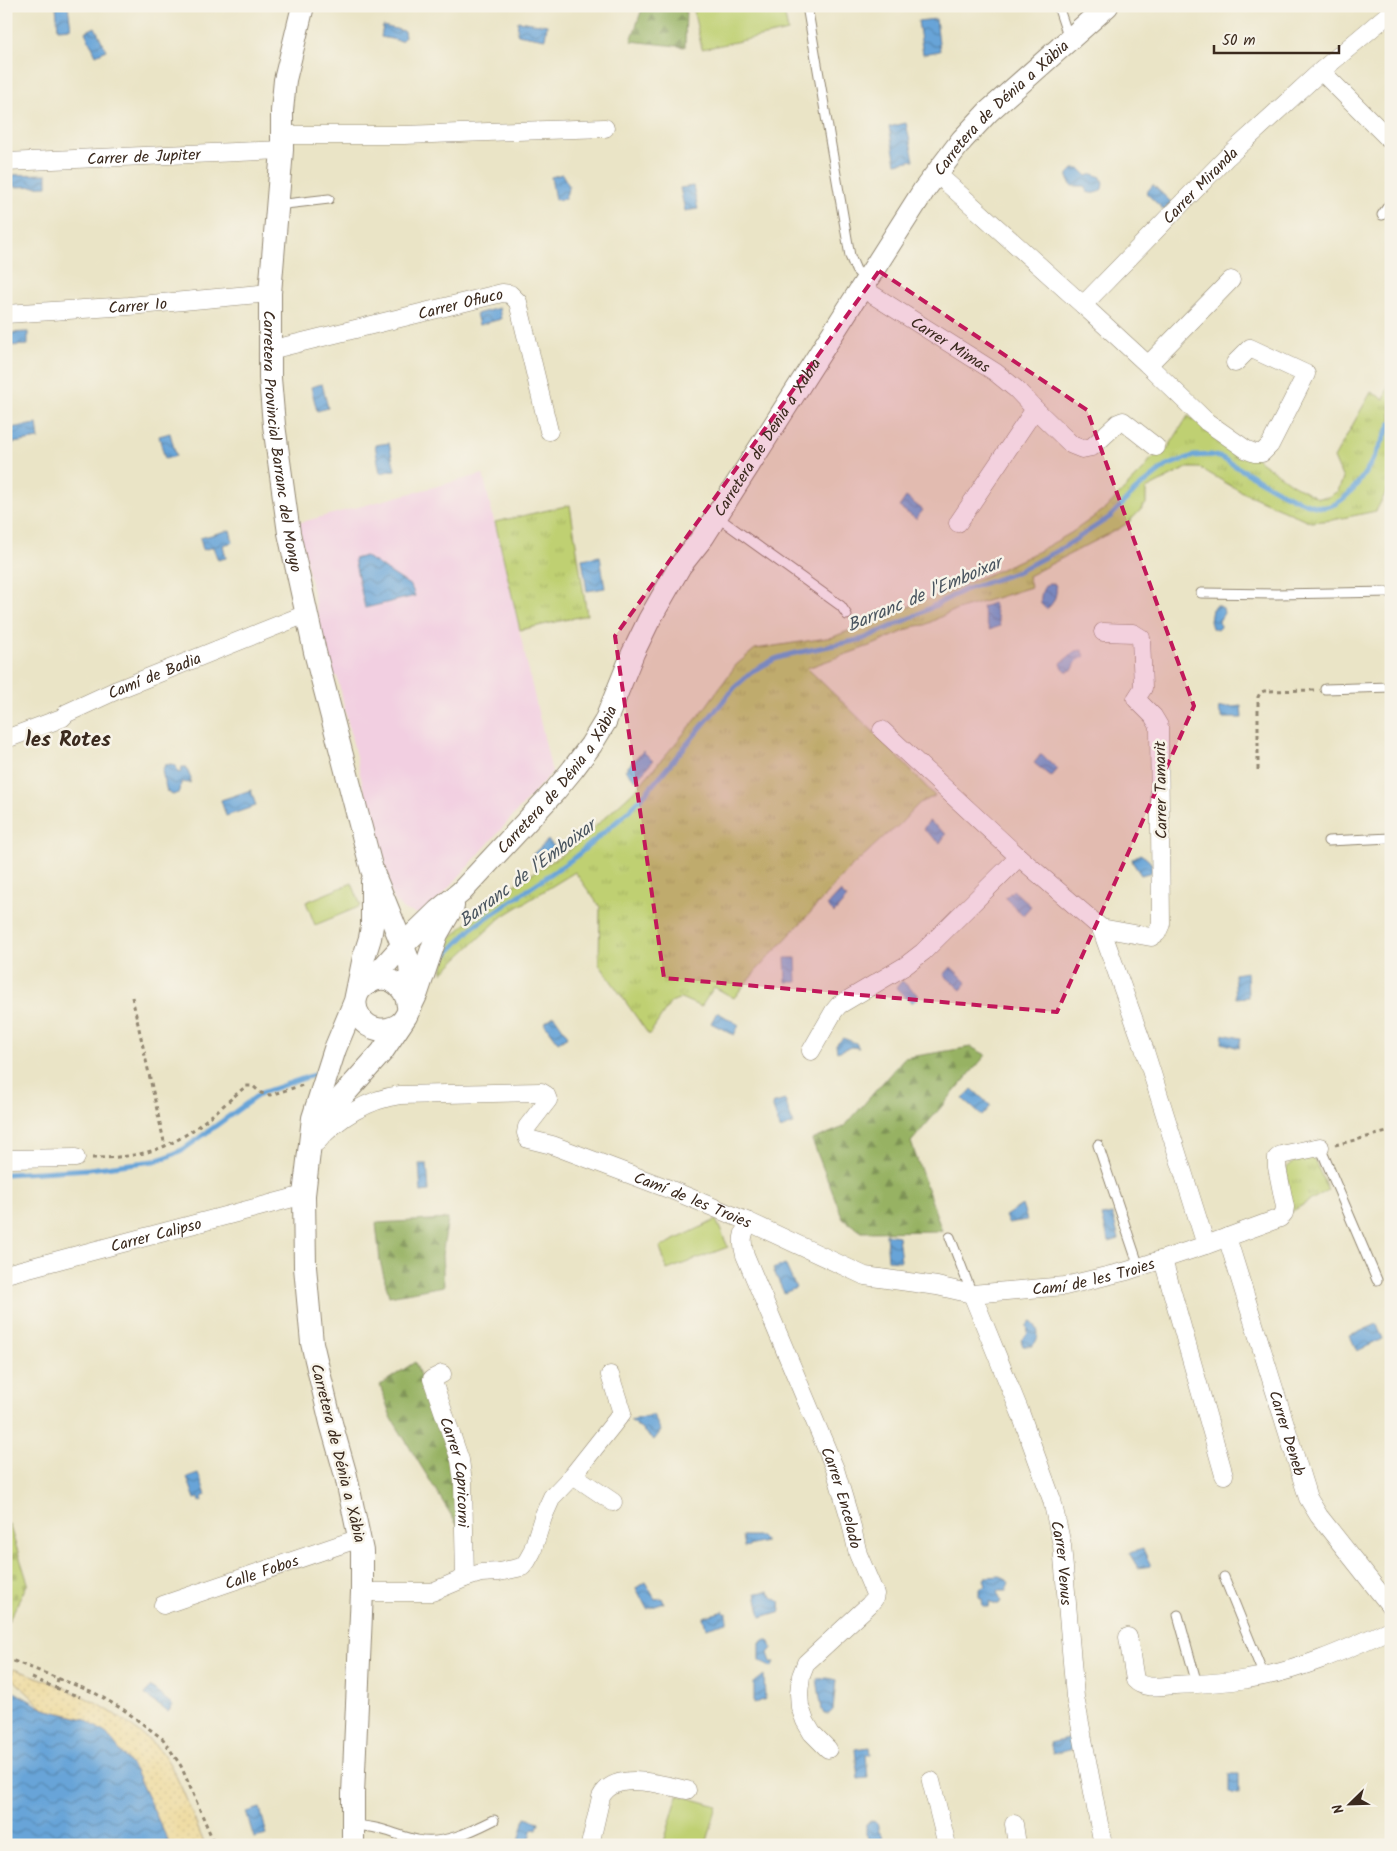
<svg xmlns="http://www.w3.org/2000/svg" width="1397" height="1851" viewBox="0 0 1397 1851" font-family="Kalam,sans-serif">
	<defs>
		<pattern id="grass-tufts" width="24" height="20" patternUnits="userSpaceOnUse" patternTransform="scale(1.25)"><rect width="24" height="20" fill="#bfd072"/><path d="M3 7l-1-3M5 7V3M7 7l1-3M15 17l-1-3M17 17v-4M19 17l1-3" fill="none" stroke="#a5b362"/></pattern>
		<pattern id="forest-firs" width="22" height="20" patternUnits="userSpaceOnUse" patternTransform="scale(1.25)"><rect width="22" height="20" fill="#97b264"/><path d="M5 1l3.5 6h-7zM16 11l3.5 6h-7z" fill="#7c9152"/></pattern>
		<pattern id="sand-dots" width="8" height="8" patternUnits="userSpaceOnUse" patternTransform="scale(1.25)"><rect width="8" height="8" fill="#eeda9e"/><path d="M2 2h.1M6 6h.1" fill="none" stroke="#cdbb88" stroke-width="1.8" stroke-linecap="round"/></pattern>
		<pattern id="cemetery-stones" width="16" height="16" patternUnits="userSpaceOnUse" patternTransform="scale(1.25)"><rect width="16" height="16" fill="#bfd072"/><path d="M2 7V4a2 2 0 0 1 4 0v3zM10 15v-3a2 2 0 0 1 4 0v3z" fill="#a5b362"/></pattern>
		<pattern id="water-waves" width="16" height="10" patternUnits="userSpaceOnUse" patternTransform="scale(1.25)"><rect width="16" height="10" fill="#67a4d8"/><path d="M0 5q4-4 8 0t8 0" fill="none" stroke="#5686af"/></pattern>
	</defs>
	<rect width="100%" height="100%" fill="#f7f3e8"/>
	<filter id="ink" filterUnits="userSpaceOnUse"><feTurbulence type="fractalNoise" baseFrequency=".02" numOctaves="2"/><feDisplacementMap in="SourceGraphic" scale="10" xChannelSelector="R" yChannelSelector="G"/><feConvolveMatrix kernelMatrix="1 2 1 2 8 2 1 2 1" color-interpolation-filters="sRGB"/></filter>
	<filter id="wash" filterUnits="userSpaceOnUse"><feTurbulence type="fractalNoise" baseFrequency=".0096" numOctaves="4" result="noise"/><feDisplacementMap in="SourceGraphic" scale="20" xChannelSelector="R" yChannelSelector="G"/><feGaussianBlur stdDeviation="1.12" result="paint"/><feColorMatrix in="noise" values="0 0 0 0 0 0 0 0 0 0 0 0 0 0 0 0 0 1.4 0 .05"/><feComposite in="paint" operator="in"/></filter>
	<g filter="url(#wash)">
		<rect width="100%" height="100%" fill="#eae4c6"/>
		<!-- built -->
		<polygon fill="#f2cfe1" points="483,474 552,772 431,908 419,914 404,910 395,901 386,884 337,676 331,677 298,523"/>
		<!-- grass -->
		<g fill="url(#grass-tufts)" stroke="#7d7d48">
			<path d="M 1391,378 L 1391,483 L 1376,511 L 1333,520 L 1311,522 L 1240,491 L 1200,468 L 1187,468 L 1146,489 L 1146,504 L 1129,522 L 1120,528 L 1028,576 L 1031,587 L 948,613 L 925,625 L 916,626 L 875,644 L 807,668 L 880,738 L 935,796 C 930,799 924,800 920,803 C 908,813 901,827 887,834 L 846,872 L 810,913 L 756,971 L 734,998 L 714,987 L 701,1007 L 681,998 L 671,1002 L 649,1035 L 599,964 L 600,907 L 575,872 L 500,918 L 442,973 L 448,942 L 460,929 L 498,895 L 571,849 L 638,787 L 699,716 L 736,665 L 755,649 L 833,637 L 997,571 L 1035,553 L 1071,533 L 1105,509 L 1145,468 L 1150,460 L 1168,448 L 1188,416 L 1256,458 L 1292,484 L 1318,498 L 1328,497 L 1338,491 L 1343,479 L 1334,458 L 1371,392 L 1384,399 Z"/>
			<polygon points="570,505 587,615 520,630 495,522"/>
			<path d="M 1313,1157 L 1328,1190 L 1291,1212 L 1286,1169 C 1291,1161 1304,1159 1313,1157 Z"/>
		</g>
		<!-- forest -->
		<g fill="url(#forest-firs)" stroke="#696e41">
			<polygon points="643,6 686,6 685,47 631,41"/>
			<polygon points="971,1047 986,1055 911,1142 942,1231 862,1232 843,1219 812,1140 844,1127 904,1058"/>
			<polygon points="448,1219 442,1255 444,1286 389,1296 380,1261 376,1223"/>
			<polygon points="415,1362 454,1467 459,1528 391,1417 380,1385"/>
		</g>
		<!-- sand -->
		<path fill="url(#sand-dots)" stroke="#94825e" d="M 14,1669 C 58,1684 99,1700 136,1730 C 145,1737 157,1745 164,1755 C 180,1778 193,1818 205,1845 L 170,1845 L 134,1769 L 84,1719 L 44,1709 L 10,1676 Z"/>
		<!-- cemetery -->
		<polygon fill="url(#cemetery-stones)" stroke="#7d7d48" points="9,1524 28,1583 8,1622 6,1620 6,1525"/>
		<!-- garden -->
		<g fill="#bfd072" stroke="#7d7d48">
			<polygon points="707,6 783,6 788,31 702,49 693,9"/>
			<polygon points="352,883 361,906 315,925 306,902"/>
			<polygon points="716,1220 728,1247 667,1270 660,1247"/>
			<polygon points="678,1795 717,1806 706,1845 663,1845"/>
		</g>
		<!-- water -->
		<g fill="url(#water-waves)" stroke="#51677b">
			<polygon points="56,6 68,6 71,28 58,29"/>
			<polygon points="936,19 940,51 923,54 918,21"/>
			<polygon points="518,21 547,25 545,39 517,34"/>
			<polygon points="383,26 404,31 405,37 401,41 381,37"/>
			<polygon points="95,27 106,50 96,55 85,32"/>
			<polygon points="906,123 914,160 896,163 889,127"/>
			<path d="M 1073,169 L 1080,169 L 1087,176 L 1093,174 L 1101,177 L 1103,183 L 1102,189 C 1097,194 1093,194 1087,192 L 1084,186 L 1072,186 L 1068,180 L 1068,174 Z"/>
			<polygon points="47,174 47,186 11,187 11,175"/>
			<polygon points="562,174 569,186 565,199 555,200 551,177"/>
			<polygon points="1153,185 1171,202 1164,210 1146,193"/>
			<polygon points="693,186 698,209 685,211 680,188"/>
			<polygon points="499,308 501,319 479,325 476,314"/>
			<polygon points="28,332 28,345 6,346 6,333"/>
			<polygon points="322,384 328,408 317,411 311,387"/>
			<polygon points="37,424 39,439 13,443 10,428"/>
			<polygon points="170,433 176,456 165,459 159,436"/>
			<polygon points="389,443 395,470 380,473 375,445"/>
			<polygon points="906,497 923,510 916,519 899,507"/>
			<polygon points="230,530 233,542 223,545 226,558 218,560 213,547 203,550 200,538"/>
			<polygon points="365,556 411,586 415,596 365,608 354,559"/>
			<polygon points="600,556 605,588 587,591 582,559"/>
			<path d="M 1049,583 L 1055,584 C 1059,592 1053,606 1046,609 L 1041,604 C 1040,596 1042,587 1049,583 Z"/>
			<polygon points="993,603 1000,626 989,630 982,607"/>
			<polygon points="1217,605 1223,608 1224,613 1219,621 1220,627 1217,630 1212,628 1210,621 1212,609"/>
			<path d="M 1081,650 L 1083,651 L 1085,656 C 1083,658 1080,659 1078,660 C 1073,665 1075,672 1066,671 L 1062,667 L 1061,663 L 1075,651 Z"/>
			<polygon points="1241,706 1242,718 1222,718 1218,708"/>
			<polygon points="643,751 653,761 636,780 625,770"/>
			<polygon points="1041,754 1058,769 1051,777 1034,763"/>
			<polygon points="171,764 176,766 178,773 181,772 182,767 186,767 191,779 190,783 181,782 180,792 173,795 167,792 162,771 165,765"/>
			<polygon points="251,790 256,806 226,816 221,800"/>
			<polygon points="929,821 946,834 940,843 923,829"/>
			<polygon points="548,840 556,848 540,863 532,855"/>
			<path d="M 1140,854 C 1147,858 1154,863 1152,872 L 1141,875 L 1133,863 L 1132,859 Z"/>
			<polygon points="1013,890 1031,906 1023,915 1005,898"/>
			<polygon points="840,892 847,898 834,913 827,906"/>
			<polygon points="785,958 796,958 797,982 786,982"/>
			<polygon points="951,967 967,982 961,990 944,975"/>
			<polygon points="1247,972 1248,997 1236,998 1234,974"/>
			<polygon points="902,981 919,996 912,1003 896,988"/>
			<polygon points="717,1012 739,1025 734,1035 711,1023"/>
			<polygon points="554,1016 568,1036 558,1042 544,1023"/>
			<polygon points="1223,1034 1241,1038 1239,1048 1222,1043"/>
			<polygon points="843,1038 856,1043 859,1048 851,1047 837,1052 836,1045"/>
			<polygon points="972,1089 991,1106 982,1116 963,1099"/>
			<polygon points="785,1100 793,1124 780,1129 772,1104"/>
			<polygon points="419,1164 427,1164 429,1191 421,1192"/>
			<polygon points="1022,1205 1027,1220 1008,1223 1005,1216"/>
			<polygon points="1112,1214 1119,1239 1109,1242 1102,1216"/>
			<polygon points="886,1234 898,1236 901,1261 888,1260"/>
			<polygon points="785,1264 796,1288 784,1293 773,1269"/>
			<path d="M 1031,1322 C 1040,1328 1040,1339 1032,1346 L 1023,1346 L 1021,1340 L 1028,1333 L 1027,1325 Z"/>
			<polygon points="1377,1324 1383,1339 1357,1351 1350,1336"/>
			<polygon points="653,1415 661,1431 654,1440 630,1420"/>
			<polygon points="198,1473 206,1495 202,1497 203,1501 200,1502 199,1498 195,1499 187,1477"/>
			<polygon points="742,1536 761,1536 765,1542 744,1547"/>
			<polygon points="1143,1549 1151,1566 1138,1568 1129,1553"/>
			<polygon points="1000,1576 1005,1578 1009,1583 1006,1591 998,1591 997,1592 1001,1601 999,1604 993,1604 990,1601 989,1607 983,1607 982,1599 979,1597 979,1589 986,1586 984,1579 986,1577"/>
			<polygon points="645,1582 655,1599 662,1598 664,1603 647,1609 636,1588"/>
			<polygon points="769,1591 772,1597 780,1602 781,1611 761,1617 756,1593"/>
			<polygon points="724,1611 724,1614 727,1613 727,1622 706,1628 703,1617"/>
			<polygon points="766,1640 770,1642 772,1648 768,1653 771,1662 775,1662 772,1667 760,1661 760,1643"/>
			<polygon points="764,1675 765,1699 754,1704 754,1683"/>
			<polygon points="827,1678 836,1680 833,1710 829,1714 824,1714 822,1710 817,1679"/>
			<polygon points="6,1687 44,1709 84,1719 107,1734 134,1769 170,1845 6,1845"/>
			<polygon points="150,1687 173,1705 168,1712 145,1695"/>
			<polygon points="1071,1738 1073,1749 1053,1754 1050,1743"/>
			<polygon points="870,1747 871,1754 866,1755 868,1778 858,1779 855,1749"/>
			<polygon points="1229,1774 1239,1774 1239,1794 1229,1793"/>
			<polygon points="260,1808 267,1835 254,1838 246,1812"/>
			<polygon points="525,1818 539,1822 537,1829 533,1828 528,1845 518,1845"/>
			<polygon points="871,1821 875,1822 878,1825 878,1830 884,1839 881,1844 870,1842 866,1835 866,1824"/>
		</g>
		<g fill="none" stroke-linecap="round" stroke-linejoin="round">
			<!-- stream -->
			<g stroke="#67a4d8" stroke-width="5">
				<path d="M 438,963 L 473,927 L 574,858 L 622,817 L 645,794 L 735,687 L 753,671 L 775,659 L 791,654 L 863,639 L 913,617 L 964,590 L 1015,573 L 1064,547 L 1110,517 L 1135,491 L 1166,466 L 1193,456 L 1211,455 L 1222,458 C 1243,470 1304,510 1326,507 C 1355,503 1380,447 1391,423"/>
				<polyline points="6,1174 89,1169 154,1161 167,1157 184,1149 261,1093 319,1073"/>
			</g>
		</g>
	</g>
	<g filter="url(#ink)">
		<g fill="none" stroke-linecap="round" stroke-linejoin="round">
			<defs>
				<g id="service">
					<polyline points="807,6 850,256 856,270 866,280"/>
					<polyline points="1058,6 1069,39"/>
					<polyline points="277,205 329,199"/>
					<polyline points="1382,215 1391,202"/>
					<polyline points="716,516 841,606 847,615"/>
					<polyline points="1201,593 1276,594 1391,592"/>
					<polyline points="1325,689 1391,687"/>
					<polyline points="1328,841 1391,838"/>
					<polyline points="1098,1145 1139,1267"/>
					<polyline points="1320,1147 1377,1280"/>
					<polyline points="950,1237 972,1294"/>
					<polyline points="1224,1577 1264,1676"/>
					<polyline points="1178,1615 1197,1684"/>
					<path d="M 353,1825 C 365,1826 376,1827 387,1831 C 397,1834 407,1838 417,1840 C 442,1846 472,1831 494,1820"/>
				</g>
				<g id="minor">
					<polyline points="1391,12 1321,71 1391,141"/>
					<polyline points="281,135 404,135 605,128"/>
					<path id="s1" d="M 6,162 L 282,150"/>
					<path id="s2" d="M 936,173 L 1083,305 L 1227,157 L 1321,71"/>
					<path id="s3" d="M 862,288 L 995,372 L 1016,389 L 1035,409 L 958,523"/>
					<polyline points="1083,305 1148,365 1231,280"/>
					<path id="s4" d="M 6,314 L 129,306 L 270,293"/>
					<path id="s5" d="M 270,350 L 502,293 L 510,294 L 518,302 L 549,431"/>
					<polyline points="1148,365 1207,422 1247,450 1255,453 1262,453 1270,445 1306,374 1250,348 1235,363"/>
					<polyline points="1035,409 1072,445 1082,449 1092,447 1118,423 1123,421 1156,447"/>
					<polyline points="882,730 1019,857"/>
					<path id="s6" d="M 6,739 L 62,718 L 67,713 L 117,690 L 306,614"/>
					<polyline points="1101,928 1151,937 1157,933 1161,924 1159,726 1153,716 1136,699 1143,688 1141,638 1133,633 1103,632"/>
					<polyline points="811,1051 834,1011 839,1005 905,966 923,952 1019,857 1101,928 1144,1048 1206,1245"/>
					<path id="s7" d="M 317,1142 C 337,1118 369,1099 400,1095 L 541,1092 L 546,1095 L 548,1100 L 527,1127 L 526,1133 L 528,1139 L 552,1145 L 669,1189 L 749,1222 L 865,1276 L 937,1286 L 972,1294 L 1065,1286 L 1127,1271 L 1206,1245 L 1280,1218 L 1284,1213 L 1285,1207 L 1277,1167 L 1277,1158 L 1281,1155 L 1320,1147"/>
					<polyline points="6,1159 76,1158"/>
					<path id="s8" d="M 749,1222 C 742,1234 741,1241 745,1255 L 835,1469 L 850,1519 L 858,1554 L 875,1594 L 874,1599 L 869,1605 L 806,1663 L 801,1676 L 799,1693 L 800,1707 L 805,1721 L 812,1733 L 828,1749"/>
					<path id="s9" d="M 1227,1237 L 1308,1498 L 1319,1516 L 1391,1607"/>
					<polyline points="1163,1260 1224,1475"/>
					<path id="s10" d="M 6,1274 L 304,1195"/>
					<path id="s11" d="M 972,1294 L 1020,1412 L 1052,1500 L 1062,1545 L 1075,1697 L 1103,1845"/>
					<path id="s12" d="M 442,1374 L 432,1379 L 460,1460 L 463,1482 L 465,1578"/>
					<polyline points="573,1475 613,1502"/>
					<polyline points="362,1592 432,1592 465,1578 481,1573 499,1572 522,1567 527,1561 532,1552 543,1517 552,1497 573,1475 622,1413 610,1375"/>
					<path id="s13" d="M 163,1605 L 360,1538"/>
					<path d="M 1128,1637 L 1135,1680 C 1144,1690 1162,1686 1175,1685 C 1199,1684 1223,1683 1247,1679 C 1297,1672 1346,1650 1391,1629"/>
					<polyline points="931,1781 947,1845"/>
					<polyline points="1014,1824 1017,1845"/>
					<path d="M 590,1845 L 601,1797 C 615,1769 663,1785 687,1790"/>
				</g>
				<g id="tertiary">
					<path id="s14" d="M 303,6 L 285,80 L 282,111 L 282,150 L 270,293 L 270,378 L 274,425 L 289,533 L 315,652 L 372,870 L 410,964 L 411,978 L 406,994"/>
					<path id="s15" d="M 369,983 L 403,945 L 438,911 L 461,892 L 555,791 L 573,769 L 591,745 L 605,722 L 633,653 L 649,620 L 680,566 L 703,537 L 924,190 L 962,140 L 988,112 L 1107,6"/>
					<path d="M 401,1023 C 368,1047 336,999 370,982 C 378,978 384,978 392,981 C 402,986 407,995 408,1006"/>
					<polyline points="317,1133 321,1124 338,1101 382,1052 406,1016 417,993 437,934 453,906"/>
					<polyline points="353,1845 353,1794 362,1592 362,1551 346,1476 331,1423 312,1343 305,1267 304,1195 313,1118 335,1049 355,1001 364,957 370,938 372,926 372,882"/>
				</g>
			</defs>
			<!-- service casing -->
			<use href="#service" stroke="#928772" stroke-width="11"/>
			<!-- minor casing -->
			<use href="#minor" stroke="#928772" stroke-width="19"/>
			<!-- tertiary casing -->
			<use href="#tertiary" stroke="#928772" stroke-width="24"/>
			<!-- path -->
			<g stroke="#928772" stroke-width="3" stroke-dasharray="4 4" stroke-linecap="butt">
				<polyline points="1258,770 1258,697 1260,693 1264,691 1315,690"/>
				<polyline points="132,997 165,1146"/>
				<polyline points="1335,1145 1391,1131"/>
				<path d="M 92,1158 C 116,1158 142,1156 165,1146 C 195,1133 221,1107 246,1086 L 253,1086 L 261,1093 L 270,1095 L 303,1085"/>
				<polyline points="6,1658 93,1692 124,1710 163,1739 181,1766 215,1845"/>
				<polyline points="32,1678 56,1688 58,1678"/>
				<polyline points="56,1688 80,1697"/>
			</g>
			<!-- service -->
			<use href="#service" stroke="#fff" stroke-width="9"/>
			<!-- minor -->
			<use href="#minor" stroke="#fff" stroke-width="18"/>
			<!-- tertiary -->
			<use href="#tertiary" stroke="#fff" stroke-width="22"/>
		</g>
	</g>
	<!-- marked area -->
	<path fill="#c2185b" fill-opacity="0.2" stroke="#c2185b" stroke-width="4" stroke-dasharray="10 6" stroke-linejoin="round" d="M 879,271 L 1087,410 L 1194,706 L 1057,1012 L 664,978 L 615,636 Z"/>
	<g text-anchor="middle" stroke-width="5" stroke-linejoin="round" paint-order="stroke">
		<!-- street labels -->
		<g font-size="16" fill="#3b2a1e" stroke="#f7f3e8">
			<text dy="6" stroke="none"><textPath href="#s15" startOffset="1088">Carretera de Dénia a Xàbia</textPath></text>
			<text dy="6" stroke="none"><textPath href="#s1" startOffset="138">Carrer de Jupiter</textPath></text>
			<text dy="6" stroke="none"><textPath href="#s2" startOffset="365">Carrer Miranda</textPath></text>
			<text dy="6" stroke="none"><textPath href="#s4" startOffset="132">Carrer Io</textPath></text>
			<text dy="6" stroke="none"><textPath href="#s5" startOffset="196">Carrer Ofiuco</textPath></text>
			<text dy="6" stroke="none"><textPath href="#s3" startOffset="105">Carrer Mimas</textPath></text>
			<text dy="6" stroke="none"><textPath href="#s15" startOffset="682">Carretera de Dénia a Xàbia</textPath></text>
			<text dy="6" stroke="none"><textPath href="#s14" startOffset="439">Carretera Provincial Barranc del Monyo</textPath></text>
			<text dy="6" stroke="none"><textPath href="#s6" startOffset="162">Camí de Badia</textPath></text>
			<text dy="6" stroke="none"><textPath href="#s15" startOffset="278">Carretera de Dénia a Xàbia</textPath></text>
			<text transform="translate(1160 790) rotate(-91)" y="6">Carrer Tamarit</text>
			<text dy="6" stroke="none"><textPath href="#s7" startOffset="472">Camí de les Troies</textPath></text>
			<text dy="6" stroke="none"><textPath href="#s10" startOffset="155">Carrer Calipso</textPath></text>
			<text dy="6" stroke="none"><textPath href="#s7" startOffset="892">Camí de les Troies</textPath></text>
			<text dy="6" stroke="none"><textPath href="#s9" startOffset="205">Carrer Deneb</textPath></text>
			<text transform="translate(339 1453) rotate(76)" y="6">Carretera de Dénia a Xàbia</text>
			<text dy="6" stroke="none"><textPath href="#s12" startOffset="108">Carrer Capricorni</textPath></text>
			<text dy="6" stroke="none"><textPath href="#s8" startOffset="296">Carrer Encelado</textPath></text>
			<text dy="6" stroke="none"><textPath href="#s11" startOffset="285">Carrer Venus</textPath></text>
			<text dy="6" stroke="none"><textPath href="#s13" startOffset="104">Calle Fobos</textPath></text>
		</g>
		<!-- water labels -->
		<g font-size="18" font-style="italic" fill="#4a555f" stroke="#f7f3e8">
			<text transform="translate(924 594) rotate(-23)" y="6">Barranc de l'Emboixar</text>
			<text transform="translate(527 873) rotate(-37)" y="6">Barranc de l'Emboixar</text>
		</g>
		<!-- district labels -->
		<g font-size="21" font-weight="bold" fill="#3b2a1e" stroke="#f7f3e8">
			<text x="68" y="746">les Rotes</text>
		</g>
	</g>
	<!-- margin -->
	<rect width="1397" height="1851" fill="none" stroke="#f7f3e8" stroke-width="25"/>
	<!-- north arrow -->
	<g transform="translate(1350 1804) rotate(247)" stroke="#f7f3e8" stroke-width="4" paint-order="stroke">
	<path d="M0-4L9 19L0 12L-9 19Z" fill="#3b2a1e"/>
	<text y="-8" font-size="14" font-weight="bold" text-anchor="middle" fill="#3b2a1e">N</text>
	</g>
	<!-- scale -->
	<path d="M1214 45v8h125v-8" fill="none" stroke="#3b2a1e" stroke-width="2.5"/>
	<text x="1222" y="45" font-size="15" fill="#3b2a1e" stroke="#f7f3e8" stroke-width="4" paint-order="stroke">50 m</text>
</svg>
